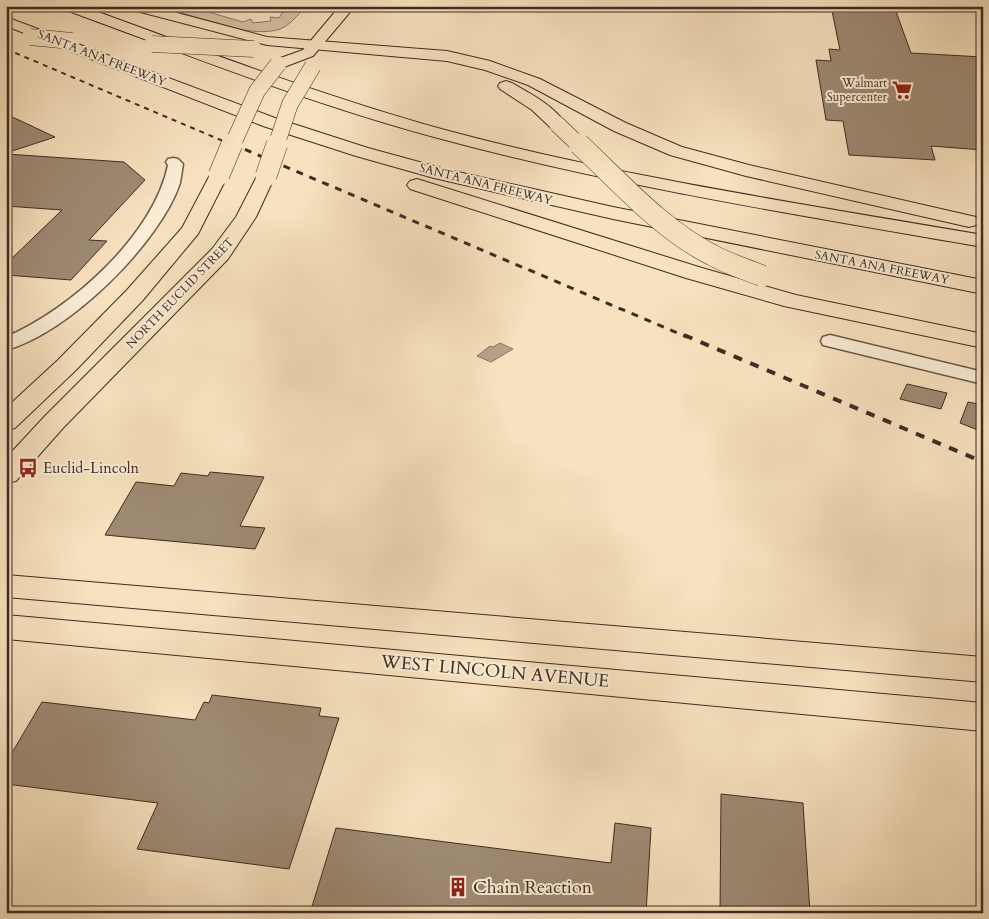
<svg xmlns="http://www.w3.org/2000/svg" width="989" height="919" viewBox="0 0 989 919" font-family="Cardo,serif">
	<rect width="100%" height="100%" fill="#f7e1be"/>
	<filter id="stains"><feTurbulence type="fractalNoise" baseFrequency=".004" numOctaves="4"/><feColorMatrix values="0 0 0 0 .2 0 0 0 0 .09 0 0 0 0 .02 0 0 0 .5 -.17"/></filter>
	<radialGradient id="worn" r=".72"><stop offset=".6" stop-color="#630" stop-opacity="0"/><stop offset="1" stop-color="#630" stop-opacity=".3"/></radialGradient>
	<!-- green -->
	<path fill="#d8c2a3" stroke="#8b7762" d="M 155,6 L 206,6 L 198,9 L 243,22 L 251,19 L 253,23 L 271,21 L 270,17 L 279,18 L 283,12 L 274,12 L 276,6 L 306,6 C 300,13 293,21 286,26 C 275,34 252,32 239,29 Z"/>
	<!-- water -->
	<polygon fill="#b8a389" stroke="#877360" points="500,343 513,349 491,362 477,356 490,346 493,347"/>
	<!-- building -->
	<g fill="#9e8a73" stroke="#3e2c22">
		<polygon points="831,6 894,6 911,53 983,57 983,150 931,146 935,160 849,155 843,121 826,120 816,60 831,61 829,49 840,50"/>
		<polygon points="6,114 55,137 6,153"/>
		<polygon points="6,154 124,162 145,180 89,240 107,241 71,280 6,275 6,264 62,210 6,206"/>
		<polygon points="907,384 947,393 941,409 900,399"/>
		<polygon points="968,402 983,405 983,432 960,423"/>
		<polygon points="210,472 264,477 240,526 265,528 255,549 105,535 136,482 174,486 181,473 208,476"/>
		<polygon points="212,695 321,708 319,716 339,718 289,869 137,849 158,803 6,784 6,763 42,702 195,720 204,702 209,703"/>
		<polygon points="721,794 803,803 810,913 720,913"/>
		<polygon points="615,823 651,828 646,913 310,913 336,828 611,863"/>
	</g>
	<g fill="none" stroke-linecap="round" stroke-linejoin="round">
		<defs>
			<g id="minor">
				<path d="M 173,158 L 178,159 L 183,164 C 182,170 181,177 180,183 C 160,243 68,334 6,350 L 6,337 C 70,310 154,235 168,165 L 166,162 L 168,159 Z"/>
				<polygon points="830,335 983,372 983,384 823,345 821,341 823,337"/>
			</g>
			<g id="primary">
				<polygon points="340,6 355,6 313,56 284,67 272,67 270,64 272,61 303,50"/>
				<polygon points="219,169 226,171 228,175 198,234 143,300 76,370 15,428 6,430 6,408 58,360 127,290 182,228 210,175 212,171"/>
				<polygon points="266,170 273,172 275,176 256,217 228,259 63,428 16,481 6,483 6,458 45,416 212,249 236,217 257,176 259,172"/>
				<polygon points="6,575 983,657 983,682 6,597"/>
				<polygon points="6,615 983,703 983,731 6,639"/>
			</g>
			<g id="motorway">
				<path d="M 61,6 L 82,6 C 202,50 322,96 445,130 C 621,177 803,204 983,235 L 983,247 C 799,215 614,186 434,137 C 308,103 186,54 63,9 Z"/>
				<polygon points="127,6 151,6 267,37 447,51 490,61 540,79 626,123 682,147 749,165 976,217 979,221 976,225 969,227 746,176 670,155 614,131 528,85 485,70 447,61 267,45 129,9"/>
				<polygon points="6,17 275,118 368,148 445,169 613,207 983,280 983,294 613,219 434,178 356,156 263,126 6,26"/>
				<path d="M 506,81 L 512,83 C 531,94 553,105 566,124 L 563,128 L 557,129 L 551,128 L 532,110 L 500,89 L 498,86 L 500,83 Z"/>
				<polygon points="417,179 702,268 796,295 983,334 983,348 784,306 686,278 410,189 407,185 410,181"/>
			</g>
		</defs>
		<!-- minor casing -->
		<use href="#minor" stroke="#6c5949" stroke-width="3"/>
		<!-- primary casing -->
		<use href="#primary" stroke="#3e2c22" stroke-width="2"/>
		<!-- motorway casing -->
		<use href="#motorway" stroke="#3e2c22" stroke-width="2"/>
		<!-- minor -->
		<use href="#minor" fill="#faecd5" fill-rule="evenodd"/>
		<!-- primary -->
		<use href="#primary" fill="#f7e1be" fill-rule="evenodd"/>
		<!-- motorway -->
		<use href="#motorway" fill="#f7e1be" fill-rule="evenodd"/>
		<!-- rail-far2 -->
		<polyline stroke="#3e2c22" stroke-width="2" stroke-dasharray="5 5" stroke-linecap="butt" points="6,49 235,146"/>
		<!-- rail-far1 -->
		<polyline stroke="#3e2c22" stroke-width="3" stroke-dasharray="7 7" stroke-linecap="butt" points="232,144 687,337"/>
		<!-- rail -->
		<polyline stroke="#3e2c22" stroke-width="4" stroke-dasharray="9 9" stroke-linecap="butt" points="684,335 983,462"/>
		<defs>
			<g id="primary-bridge-far1">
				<polyline points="232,146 257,91 278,64"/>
				<polyline points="276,146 290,104 313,66"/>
			</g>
			<g id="primary-bridge">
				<polyline points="219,175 232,144"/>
				<polyline points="266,176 277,144"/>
			</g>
			<g id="motorway-bridge-far1">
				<polyline points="30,37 72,41"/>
				<polyline points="152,44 254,49"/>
				<polyline points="557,124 580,146"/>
			</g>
			<path id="motorway-bridge" d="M 579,144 C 621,183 661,229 712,255 C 728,264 746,269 762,276"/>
		</defs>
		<!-- primary-bridge-far1 casing -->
		<use href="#primary-bridge-far1" stroke="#3e2c22" stroke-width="17" stroke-linecap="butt"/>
		<!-- primary-bridge casing -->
		<use href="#primary-bridge" stroke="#3e2c22" stroke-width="22" stroke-linecap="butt"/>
		<!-- motorway-bridge-far1 casing -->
		<use href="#motorway-bridge-far1" stroke="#3e2c22" stroke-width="17" stroke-linecap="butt"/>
		<!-- motorway-bridge casing -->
		<use href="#motorway-bridge" stroke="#3e2c22" stroke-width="22" stroke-linecap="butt"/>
		<!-- primary-bridge-far1 -->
		<use href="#primary-bridge-far1" stroke="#f7e1be" stroke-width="16"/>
		<!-- primary-bridge -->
		<use href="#primary-bridge" stroke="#f7e1be" stroke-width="21"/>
		<!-- motorway-bridge-far1 -->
		<use href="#motorway-bridge-far1" stroke="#f7e1be" stroke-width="16"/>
		<!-- motorway-bridge -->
		<use href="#motorway-bridge" stroke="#f7e1be" stroke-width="21"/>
	</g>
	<!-- icons -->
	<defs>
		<symbol id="supermarket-bare" viewBox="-9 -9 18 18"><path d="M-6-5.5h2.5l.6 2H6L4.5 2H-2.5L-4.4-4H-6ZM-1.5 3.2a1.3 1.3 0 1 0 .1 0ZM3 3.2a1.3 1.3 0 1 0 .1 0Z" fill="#8f2418" stroke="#faecd5" stroke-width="2.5" paint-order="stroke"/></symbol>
		<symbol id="bus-bare" viewBox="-9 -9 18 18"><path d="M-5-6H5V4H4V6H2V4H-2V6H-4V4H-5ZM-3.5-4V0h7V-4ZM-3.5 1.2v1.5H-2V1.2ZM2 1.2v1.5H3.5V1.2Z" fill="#8f2418" stroke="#faecd5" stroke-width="2.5" paint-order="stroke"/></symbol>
		<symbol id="building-bare" viewBox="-9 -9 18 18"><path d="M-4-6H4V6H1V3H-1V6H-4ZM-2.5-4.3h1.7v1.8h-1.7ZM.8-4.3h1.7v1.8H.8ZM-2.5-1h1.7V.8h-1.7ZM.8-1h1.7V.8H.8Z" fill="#8f2418" stroke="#faecd5" stroke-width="2.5" paint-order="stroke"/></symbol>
	</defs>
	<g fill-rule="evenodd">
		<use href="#supermarket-bare" x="888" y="76" width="28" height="28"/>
		<use href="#bus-bare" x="14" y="454" width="28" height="28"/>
		<use href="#building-bare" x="444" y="873" width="28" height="28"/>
	</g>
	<g text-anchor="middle" stroke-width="4" stroke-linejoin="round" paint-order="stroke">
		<!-- far-street labels -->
		<g font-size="12" fill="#3e2c22" stroke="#faecd5">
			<text transform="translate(102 58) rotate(21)" y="4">SANTA ANA FREEWAY</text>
			<text transform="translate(486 184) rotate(14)" y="4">SANTA ANA FREEWAY</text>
			<text transform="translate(882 267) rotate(11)" y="4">SANTA ANA FREEWAY</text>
			<text transform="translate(180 293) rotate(-46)" y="4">NORTH EUCLID STREET</text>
		</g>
		<!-- far-poi labels -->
		<g font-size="12" fill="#3e2c22" stroke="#faecd5" text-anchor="end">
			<text x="887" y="87">Walmart<tspan x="887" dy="14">Supercenter</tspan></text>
		</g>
		<!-- poi labels -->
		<g font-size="15" fill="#3e2c22" stroke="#faecd5" text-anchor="start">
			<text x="43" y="473">Euclid-Lincoln</text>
		</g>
		<!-- near-street labels -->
		<g font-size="18" fill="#3e2c22" stroke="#faecd5">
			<text transform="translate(495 671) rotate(5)" y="6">WEST LINCOLN AVENUE</text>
		</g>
		<!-- near-poi labels -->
		<g font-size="18" fill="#3e2c22" stroke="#faecd5" text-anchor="start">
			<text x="473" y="893">Chain Reaction</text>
		</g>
	</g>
	<!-- margin -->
	<rect width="989" height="919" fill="none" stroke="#f7e1be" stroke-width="25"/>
	<rect x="8" y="8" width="974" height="904" fill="none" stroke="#3e2c22" stroke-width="2.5"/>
	<rect x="12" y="12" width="964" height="894" fill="none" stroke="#3e2c22"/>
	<rect width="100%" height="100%" filter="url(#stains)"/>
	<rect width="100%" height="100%" fill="url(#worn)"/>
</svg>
